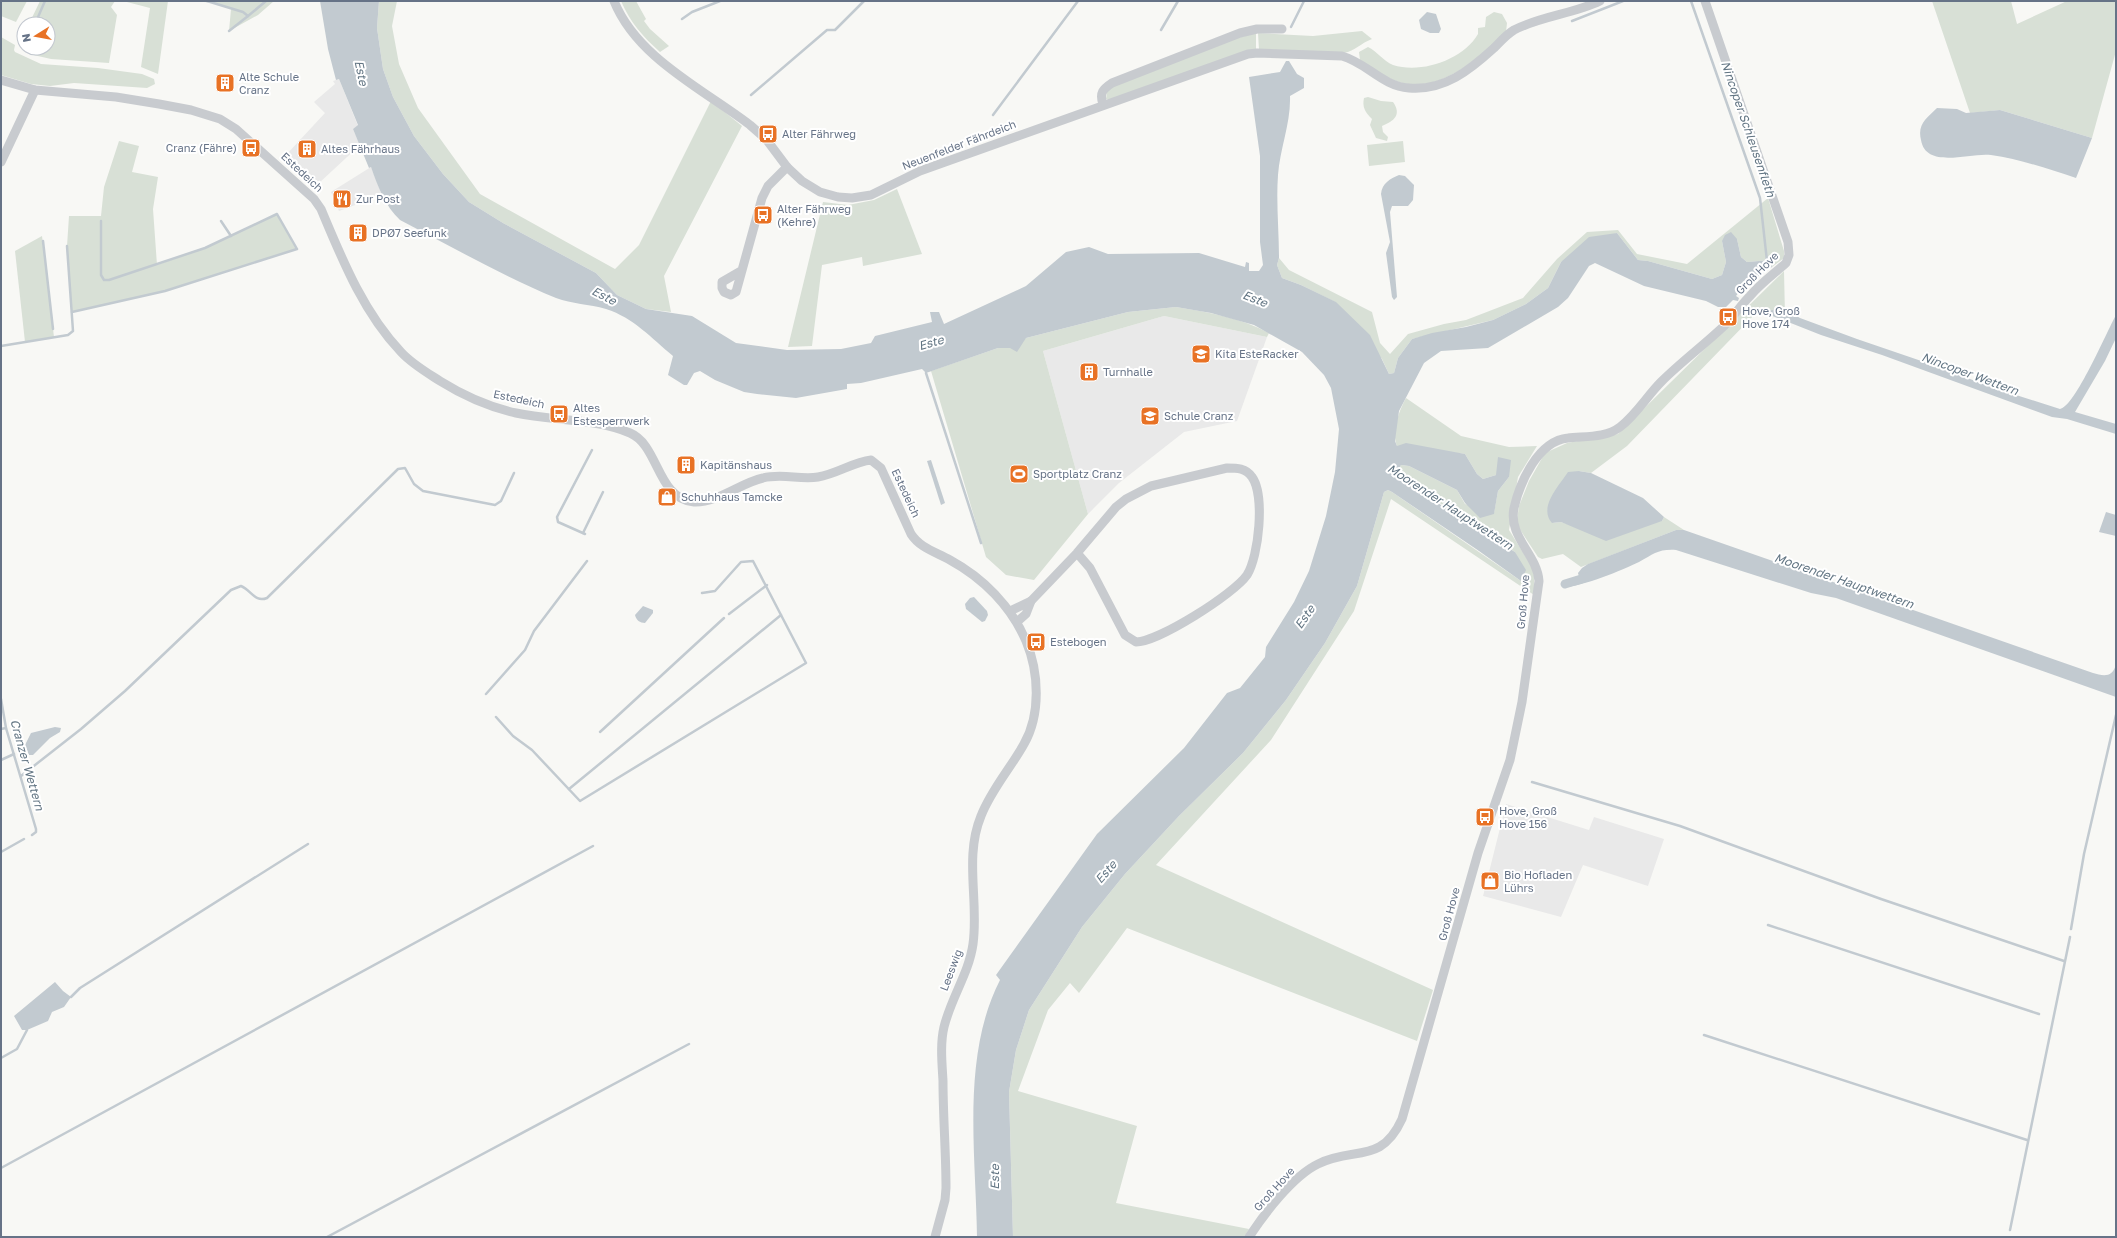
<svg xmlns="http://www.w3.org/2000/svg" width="2117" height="1238" viewBox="0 0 2117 1238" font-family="'Golos Text',sans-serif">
	<rect width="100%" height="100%" fill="#f8f8f5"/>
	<!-- built -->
	<g fill="#e9e9e9">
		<polygon points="339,79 358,126 353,129 360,145 319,183 287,154 325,113 314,102 335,84 333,81"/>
		<polygon points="371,167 382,195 339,211 331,192"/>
		<polygon points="1164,316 1267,337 1237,421 1184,432 1119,483 1088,514 1043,351"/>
		<polygon points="1506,804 1589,830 1594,817 1664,839 1648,886 1583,865 1561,917 1483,896"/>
	</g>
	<!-- green -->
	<g fill="#d8e0d6">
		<polygon points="1,1 27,1 16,22 1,16"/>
		<polygon points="40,1 115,1 111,7 117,15 109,63 51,59 29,54 22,47 24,36 24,48 48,48 48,24 29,24"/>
		<polygon points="123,1 168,1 158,74 141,67 150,8"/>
		<polygon points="190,1 274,1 258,15 229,31 231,9 217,3"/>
		<polygon points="379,1 397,1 392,26 399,64 418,108 480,194 615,269 639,245 711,101 742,126 664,276 671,312 646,309 617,295 596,273 503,223 469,202 443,174 414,136 393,97 383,69 377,28"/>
		<path d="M 621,1 L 636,1 L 646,19 L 644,21 L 650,29 L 669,46 L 660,52 C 643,37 630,22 621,1 Z"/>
		<polygon points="1932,1 2011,1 2017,24 2067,1 2116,1 2116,51 2092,138 2000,110 1970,113"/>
		<path d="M 1494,12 L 1502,14 L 1507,23 L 1506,32 C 1476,60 1436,99 1391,79 C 1380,75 1370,66 1360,60 L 1359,52 L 1368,47 C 1377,51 1383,61 1393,65 C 1421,74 1463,60 1478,34 L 1478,28 L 1485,27 L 1486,17 Z"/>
		<path d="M 1362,31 L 1372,39 C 1361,43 1355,51 1344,53 L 1259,50 L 1258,33 L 1313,36 Z"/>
		<polygon points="1256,33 1256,51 1109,100 1106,99 1107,92 1113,86 1230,40"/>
		<polygon points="1,37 15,45 14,50 15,52 41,64 98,68 142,74 154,79 155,84 147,88 74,83 50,86 31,84 1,75"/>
		<path d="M 1368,97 L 1381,101 L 1393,102 C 1402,115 1394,121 1382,126 L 1383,132 L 1388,137 L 1387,141 L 1376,138 L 1370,125 L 1372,119 C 1365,112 1362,107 1364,98 Z"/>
		<polygon points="119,141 139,146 132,172 158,177 153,209 157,265 205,248 277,214 297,249 165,291 72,312 67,246 69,216 101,216 104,187"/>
		<polygon points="1403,141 1405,162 1369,166 1367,145"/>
		<polygon points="897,189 922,254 863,266 862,257 822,265 812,346 788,347 823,202 848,205 874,200"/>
		<polygon points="1768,198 1784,251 1784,258 1772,267 1771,260 1747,262 1741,257 1737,239 1722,241 1726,262 1722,275 1712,279 1648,261 1638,260 1617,233 1561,262 1548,288 1526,304 1493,320 1412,339 1398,358 1394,373 1389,374 1382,359 1335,302 1301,285 1282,278 1277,265 1279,258 1289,270 1372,312 1380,343 1390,354 1408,334 1444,324 1466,320 1523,298 1557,259 1587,232 1618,230 1637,254 1687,264"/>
		<polygon points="42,236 54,337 25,342 15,251"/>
		<polygon points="1784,271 1785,316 1758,311 1627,446 1591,473 1579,471 1552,523 1561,522 1570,525 1662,521 1664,517 1684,530 1676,530 1581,567 1563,554 1542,559 1538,557 1519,528 1517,520 1519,506 1529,481 1545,453 1567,443 1618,434"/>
		<path d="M 1176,307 C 1208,312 1241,318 1269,333 L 1267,337 L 1164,316 L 1043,351 L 1088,514 L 1034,580 L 1006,575 L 986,557 L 931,371 L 998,348 L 1010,348 L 1026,338 L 1128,312 Z"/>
		<path d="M 1406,398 L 1461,436 L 1509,447 L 1537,446 L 1518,477 L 1509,530 L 1534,570 L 1534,595 L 1391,499 L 1354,611 L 1271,740 L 1156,865 L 1433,990 L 1417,1041 L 1127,928 L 1079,993 L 1070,983 L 1048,1010 L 1018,1091 L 1137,1126 L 1116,1203 L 1249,1229 L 1244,1237 L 1013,1237 L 1009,1092 L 1016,1050 L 1029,1010 L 1082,927 L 1125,874 L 1179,816 L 1243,753 L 1286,700 L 1325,643 L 1357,586 L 1384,492 L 1388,490 L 1392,492 L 1521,581 L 1515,552 L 1477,529 L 1398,474 L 1398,470 L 1401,465 L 1409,466 L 1457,490 L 1465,504 L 1494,513 L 1498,491 L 1509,477 L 1496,475 L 1483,479 L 1477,474 L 1465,454 L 1397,446 C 1391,432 1399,411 1406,398 Z"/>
	</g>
	<!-- water -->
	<g fill="#c2cad0">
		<path d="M 320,1 L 379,1 L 377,28 L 383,69 L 393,97 L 414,136 L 443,174 L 469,202 L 503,223 L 596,273 L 617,295 L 646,309 L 692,316 L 736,343 L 787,350 L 841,349 L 871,343 L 875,336 L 932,322 L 930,312 L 939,312 L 944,324 L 1026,286 L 1066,252 L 1089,247 L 1108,254 L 1199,253 L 1245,267 L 1246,262 L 1249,263 L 1249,271 L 1259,271 L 1263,265 L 1260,242 L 1260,156 L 1249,77 L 1280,72 L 1286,61 L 1289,61 L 1297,74 L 1304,78 L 1304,88 L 1290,96 C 1291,123 1280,148 1278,175 C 1276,202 1279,230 1279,258 L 1277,265 L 1282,278 L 1301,285 L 1336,302 L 1370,335 L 1389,374 L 1394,373 L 1398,358 L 1412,339 L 1432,333 L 1466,327 L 1493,320 L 1526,304 L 1548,288 L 1561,262 L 1589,237 L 1617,233 L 1638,260 L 1648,261 L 1712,279 L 1722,275 L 1726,262 L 1722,241 L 1725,235 L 1731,232 L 1737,239 L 1741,257 L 1747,262 L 1771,260 L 1772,267 L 1744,286 L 1736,296 L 1739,298 L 1738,301 L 1733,300 L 1726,307 L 1718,307 L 1706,301 L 1644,286 L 1595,263 L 1589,266 L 1568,298 L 1558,307 L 1488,348 L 1441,351 L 1424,363 L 1399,411 L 1395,441 L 1397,446 L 1406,443 L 1465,454 L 1477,474 L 1483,479 L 1496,475 L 1498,457 L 1511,460 L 1509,477 L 1498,491 L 1494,514 L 1480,518 L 1465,503 L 1457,490 L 1409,466 L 1401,465 L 1398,470 L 1398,474 L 1417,489 L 1477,529 L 1515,552 L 1526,570 L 1521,581 L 1479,551 L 1392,492 L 1388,490 L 1384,492 L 1357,586 L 1325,643 L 1286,700 L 1243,753 L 1179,816 L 1125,874 L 1082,927 L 1029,1010 L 1016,1050 L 1009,1092 L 1013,1237 L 977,1237 C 976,1154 961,1056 1000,980 L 996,975 L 1097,834 L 1184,748 L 1227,693 L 1240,688 L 1265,657 L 1266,647 L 1294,602 L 1309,571 L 1326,516 L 1335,472 L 1339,429 L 1331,388 L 1324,375 L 1302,352 L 1254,325 L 1211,313 L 1176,307 L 1128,312 L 1026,338 L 1017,352 L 1010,348 L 998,348 L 926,373 L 922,369 L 861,383 L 847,384 L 847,389 L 796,398 L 757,394 L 744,392 L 715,380 L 700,371 L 694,373 L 687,385 L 684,385 L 668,375 L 673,356 C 651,338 634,318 606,309 C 589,304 572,304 556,298 C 503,276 452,247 400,220 C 385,206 378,187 371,167 L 369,168 L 353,129 L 358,125 L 339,79 L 336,80 L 328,49 Z"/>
		<polygon points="1427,12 1436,14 1441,29 1439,33 1430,33 1421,29 1419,20"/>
		<path d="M 1937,108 L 1957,109 L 1966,113 L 2000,110 L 2092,138 L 2076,178 C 2048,169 2020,159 1991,155 C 1971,152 1926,170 1921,140 C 1917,124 1927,118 1937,108 Z"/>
		<path d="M 1399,175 L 1405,176 L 1414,185 L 1413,200 L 1408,206 L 1392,206 L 1390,212 L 1397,297 L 1394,300 L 1392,297 L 1386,253 L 1390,242 L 1381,194 C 1382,183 1390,179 1399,175 Z"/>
		<path d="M 1778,305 L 1800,318 L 1857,339 L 1936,366 L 1991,387 L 2060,409 C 2075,407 2107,331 2116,315 L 2116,338 L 2105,361 L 2075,412 L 2116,424 L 2116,434 L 2067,419 L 2052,417 L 1882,355 L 1821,335 L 1765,313 L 1767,311 L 1773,310 Z"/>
		<polygon points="931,460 945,503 941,505 927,461"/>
		<path d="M 1579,471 L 1591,473 L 1643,498 L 1664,517 L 1662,521 L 1606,541 L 1561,522 L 1552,523 C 1538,507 1559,486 1568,472 Z"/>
		<polygon points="2106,512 2116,515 2116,536 2099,532"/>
		<path d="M 1676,530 L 1684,530 L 2093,673 C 2103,676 2113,678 2116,664 L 2116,697 L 1836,598 L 1811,593 L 1676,550 C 1658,549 1654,554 1639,562 C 1623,570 1581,587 1564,587 L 1565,584 L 1580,581 L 1578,573 L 1582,568 L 1588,564 Z"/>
		<polygon points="974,597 987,611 988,615 985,621 982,622 966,609 965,604 970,598"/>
		<path d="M 643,606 L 653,610 L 653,613 L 645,623 C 640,623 636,620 635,615 Z"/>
		<polygon points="55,727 61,728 60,732 50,738 33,755 29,755 25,745 31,733"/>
		<polygon points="55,982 63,991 71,997 64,1007 52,1012 48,1021 27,1030 22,1030 14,1016"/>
	</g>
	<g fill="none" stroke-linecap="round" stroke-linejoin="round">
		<!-- stream -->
		<g stroke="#c2cad0" stroke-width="2.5">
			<polyline points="207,1 243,12 248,16 266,1"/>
			<polyline points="1691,1 1760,198 1767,261"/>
			<polyline points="682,19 692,12 720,1"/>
			<polyline points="1572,21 1623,1"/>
			<polyline points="35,24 45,1"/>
			<polyline points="1291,27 1304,1"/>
			<polyline points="1161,30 1178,1"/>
			<polyline points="229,31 248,16"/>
			<polyline points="751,95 827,30 835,30 864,1"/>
			<polyline points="993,115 1078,1"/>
			<polyline points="221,221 231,236"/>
			<polyline points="43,241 53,329"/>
			<polyline points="72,312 165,291 297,249 277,214 205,248 109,280 104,280 101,275 101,221"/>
			<polyline points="1,346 68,335 73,331 67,246"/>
			<polyline points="926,373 981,543"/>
			<polyline points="583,533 603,492"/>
			<polyline points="585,534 558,522 557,517 592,450"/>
			<polyline points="729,614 767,585"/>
			<polyline points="486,694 525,650 534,631 587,561"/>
			<polyline points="1,699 6,728 36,829 36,832 32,835"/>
			<polyline points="496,717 513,736 532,750 580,801 806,663 781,615"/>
			<polyline points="1,729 6,728"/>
			<polyline points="600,732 724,618"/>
			<polyline points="1,760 14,754"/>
			<path d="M 21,776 L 81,729 L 125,691 L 231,590 L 241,586 C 251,590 255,603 267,598 L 398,469 L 405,468 L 414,484 L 423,491 L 495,505 L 501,501 L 514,473"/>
			<polyline points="1532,782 1680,826 1881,899 2064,961"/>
			<polyline points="569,789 781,615 753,561 741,562 715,591 702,593"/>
			<polyline points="1,852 24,839"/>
			<polyline points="1768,925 2039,1014"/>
			<polyline points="2071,929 2084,854 2116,715"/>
			<polyline points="71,997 80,988 308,844"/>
			<polyline points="1704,1035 2027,1140"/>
			<polyline points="1,1058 17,1049 27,1030"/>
			<polyline points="1,1168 593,846"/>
			<polyline points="2010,1230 2070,937"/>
			<polyline points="327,1237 689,1044"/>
		</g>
		<!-- canal -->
		<polyline stroke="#c2cad0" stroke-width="9" points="1565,584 1591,576"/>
		<!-- minor -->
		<g stroke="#c8cbcf" stroke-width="9">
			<path d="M 614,1 C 637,58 703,89 750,125 L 766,139 L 787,167 L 802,181 L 820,192 L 838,197 L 852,198 L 871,195 L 920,171 L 1248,54 L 1257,53 L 1342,56 C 1367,63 1382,86 1409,88 C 1444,91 1470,70 1494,48 C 1500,42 1507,34 1514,30 C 1541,16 1573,14 1600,1"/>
			<path d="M 1,80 L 35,90 L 116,97 L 159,104 L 191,110 L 220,119 L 236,129 L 314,199 L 321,209 C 342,259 363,312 401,352 C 412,364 426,372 440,381 C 464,396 489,407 516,413 C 553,421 594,418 630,433 C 659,445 657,499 694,502 C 718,503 740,483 763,478 C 782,473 800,480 818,477 C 837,474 853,462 871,460 L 881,468 L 911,534 C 920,548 936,552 950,560 C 983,578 1011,606 1026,641 C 1039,672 1041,714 1024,744 C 1010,769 991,790 981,816 C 964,857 979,902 973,944 C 969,973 951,998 944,1027 C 940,1044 942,1063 943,1081 C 943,1117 946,1152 946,1188 L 945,1200 L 935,1237"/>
			<path d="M 1103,104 C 1099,93 1103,89 1112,83 L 1240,33 L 1257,29 L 1282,29"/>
			<polyline points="1,162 35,90"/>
			<polyline points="741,271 722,282 722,288 724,292 731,295 736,292 762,198 768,186 787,167"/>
			<polyline points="1010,611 1031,601"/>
			<path d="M 1017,622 L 1026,614 L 1031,601 L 1077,553 L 1116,507 L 1126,499 L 1151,486 L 1227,468 C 1237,468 1246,468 1252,477 C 1265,495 1259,556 1247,575 C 1234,594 1158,642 1136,642 L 1125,635 L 1090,568 L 1077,553"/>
			<path d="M 1249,1237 C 1264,1214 1293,1176 1318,1164 C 1354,1146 1381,1165 1402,1119 L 1478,853 L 1510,760 L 1522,702 L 1539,581 C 1537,554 1508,537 1514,508 C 1520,482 1538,441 1568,438 C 1584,436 1606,438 1620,427 C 1636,415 1647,396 1661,382 C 1681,362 1704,345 1724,326 C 1734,316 1741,305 1750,296 C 1761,283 1774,274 1786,263 L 1789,255 L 1788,242 L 1705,1"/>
		</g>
	</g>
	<!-- icons -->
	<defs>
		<symbol id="building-square" viewBox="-11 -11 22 22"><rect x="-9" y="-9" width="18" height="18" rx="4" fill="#e87225" stroke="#fff"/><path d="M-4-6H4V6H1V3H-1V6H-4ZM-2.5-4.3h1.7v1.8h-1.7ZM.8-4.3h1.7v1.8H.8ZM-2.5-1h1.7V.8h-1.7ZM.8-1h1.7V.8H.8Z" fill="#fff"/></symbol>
		<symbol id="bus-square" viewBox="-11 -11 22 22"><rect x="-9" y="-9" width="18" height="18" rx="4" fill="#e87225" stroke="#fff"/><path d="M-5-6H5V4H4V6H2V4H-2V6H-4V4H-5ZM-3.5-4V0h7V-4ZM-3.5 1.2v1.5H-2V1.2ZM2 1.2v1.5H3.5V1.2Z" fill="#fff"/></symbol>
		<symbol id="restaurant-square" viewBox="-11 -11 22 22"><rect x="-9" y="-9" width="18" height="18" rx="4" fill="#e87225" stroke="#fff"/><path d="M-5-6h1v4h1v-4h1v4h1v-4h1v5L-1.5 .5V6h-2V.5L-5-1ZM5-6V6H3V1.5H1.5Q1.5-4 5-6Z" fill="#fff"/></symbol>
		<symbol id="school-square" viewBox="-11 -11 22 22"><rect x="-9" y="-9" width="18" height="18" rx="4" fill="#e87225" stroke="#fff"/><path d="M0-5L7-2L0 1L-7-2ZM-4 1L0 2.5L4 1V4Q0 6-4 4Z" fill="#fff"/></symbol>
		<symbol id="stadium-square" viewBox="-11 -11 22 22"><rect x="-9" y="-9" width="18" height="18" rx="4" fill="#e87225" stroke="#fff"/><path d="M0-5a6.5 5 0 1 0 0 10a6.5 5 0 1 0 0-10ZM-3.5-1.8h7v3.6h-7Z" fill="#fff"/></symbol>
		<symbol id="shop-square" viewBox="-11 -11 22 22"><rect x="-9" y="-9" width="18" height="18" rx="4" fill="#e87225" stroke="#fff"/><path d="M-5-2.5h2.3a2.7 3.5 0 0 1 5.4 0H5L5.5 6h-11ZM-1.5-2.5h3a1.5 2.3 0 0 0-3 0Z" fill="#fff"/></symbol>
	</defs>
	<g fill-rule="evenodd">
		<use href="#building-square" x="214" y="72" width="22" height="22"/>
		<use href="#bus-square" x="757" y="123" width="22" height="22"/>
		<use href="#bus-square" x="240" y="137" width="22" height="22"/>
		<use href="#building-square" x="296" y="138" width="22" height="22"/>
		<use href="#restaurant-square" x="331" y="188" width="22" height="22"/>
		<use href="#bus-square" x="752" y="204" width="22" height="22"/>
		<use href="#building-square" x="347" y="222" width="22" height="22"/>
		<use href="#bus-square" x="1717" y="306" width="22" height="22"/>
		<use href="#school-square" x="1190" y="343" width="22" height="22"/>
		<use href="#building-square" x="1078" y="361" width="22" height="22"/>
		<use href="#bus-square" x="548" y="403" width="22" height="22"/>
		<use href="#school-square" x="1139" y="405" width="22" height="22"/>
		<use href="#building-square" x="675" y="454" width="22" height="22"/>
		<use href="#stadium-square" x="1008" y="463" width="22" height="22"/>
		<use href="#shop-square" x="656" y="486" width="22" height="22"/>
		<use href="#bus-square" x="1025" y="631" width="22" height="22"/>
		<use href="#bus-square" x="1474" y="806" width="22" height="22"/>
		<use href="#shop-square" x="1479" y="870" width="22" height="22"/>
	</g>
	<g text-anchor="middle" stroke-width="4" stroke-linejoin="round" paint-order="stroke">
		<!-- poi labels -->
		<g font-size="11" fill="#667387" stroke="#fff" text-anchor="start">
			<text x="239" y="81">Alte Schule<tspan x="239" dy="13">Cranz</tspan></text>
			<text x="782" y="138">Alter Fährweg</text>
			<text x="237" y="152" text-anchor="end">Cranz (Fähre)</text>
			<text x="321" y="153">Altes Fährhaus</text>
			<text x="356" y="203">Zur Post</text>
			<text x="777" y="213">Alter Fährweg<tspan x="777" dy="13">(Kehre)</tspan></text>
			<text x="372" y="237">DPØ7 Seefunk</text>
			<text x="1742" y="315">Hove, Groß<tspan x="1742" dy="13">Hove 174</tspan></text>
			<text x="1215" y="358">Kita EsteRacker</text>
			<text x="1103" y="376">Turnhalle</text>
			<text x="573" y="412">Altes<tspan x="573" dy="13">Estesperrwerk</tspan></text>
			<text x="1164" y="420">Schule Cranz</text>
			<text x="700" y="469">Kapitänshaus</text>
			<text x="1033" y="478">Sportplatz Cranz</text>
			<text x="681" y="501">Schuhhaus Tamcke</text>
			<text x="1050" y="646">Estebogen</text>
			<text x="1499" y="815">Hove, Groß<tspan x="1499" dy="13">Hove 156</tspan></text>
			<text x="1504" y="879">Bio Hofladen<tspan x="1504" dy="13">Lührs</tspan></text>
		</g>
		<!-- street labels -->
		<g font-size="11" fill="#667387" stroke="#fff">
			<text transform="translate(959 145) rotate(-21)" y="4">Neuenfelder Fährdeich</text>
			<text transform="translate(302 172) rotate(43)" y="4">Estedeich</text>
			<text transform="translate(1757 273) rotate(-45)" y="4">Groß Hove</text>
			<text transform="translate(519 399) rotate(12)" y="4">Estedeich</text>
			<text transform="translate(906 493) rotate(65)" y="4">Estedeich</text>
			<text transform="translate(1523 602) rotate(-85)" y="4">Groß Hove</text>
			<text transform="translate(1449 914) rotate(-75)" y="4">Groß Hove</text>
			<text transform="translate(951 970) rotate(-69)" y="4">Leeswig</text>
			<text transform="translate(1274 1189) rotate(-48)" y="4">Groß Hove</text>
		</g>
		<!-- water labels -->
		<g font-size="12" font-style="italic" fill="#627583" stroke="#fff">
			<text transform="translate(361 73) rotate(78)" y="4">Este</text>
			<text transform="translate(1748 129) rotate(71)" y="4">Nincoper Schleusenfleth</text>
			<text transform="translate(604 296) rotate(27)" y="4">Este</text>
			<text transform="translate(1255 299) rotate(22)" y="4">Este</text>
			<text transform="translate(931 343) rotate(-16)" y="4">Este</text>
			<text transform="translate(1970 374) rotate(20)" y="4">Nincoper Wettern</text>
			<text transform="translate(1450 507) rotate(33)" y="4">Moorender Hauptwettern</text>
			<text transform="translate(1844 581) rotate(19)" y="4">Moorender Hauptwettern</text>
			<text transform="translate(1305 617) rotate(-55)" y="4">Este</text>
			<text transform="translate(27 765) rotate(74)" y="4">Cranzer Wettern</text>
			<text transform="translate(1106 872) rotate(-49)" y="4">Este</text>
			<text transform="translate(995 1177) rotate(-90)" y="4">Este</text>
		</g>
	</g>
	<!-- border -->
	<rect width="2117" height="1238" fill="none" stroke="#667387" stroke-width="4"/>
	<!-- north arrow -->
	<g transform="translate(36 36) rotate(259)"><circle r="19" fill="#ffffff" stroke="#c2c7cf"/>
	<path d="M0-3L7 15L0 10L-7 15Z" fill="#e87225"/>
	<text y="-6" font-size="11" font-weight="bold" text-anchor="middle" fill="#667387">N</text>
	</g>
</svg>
